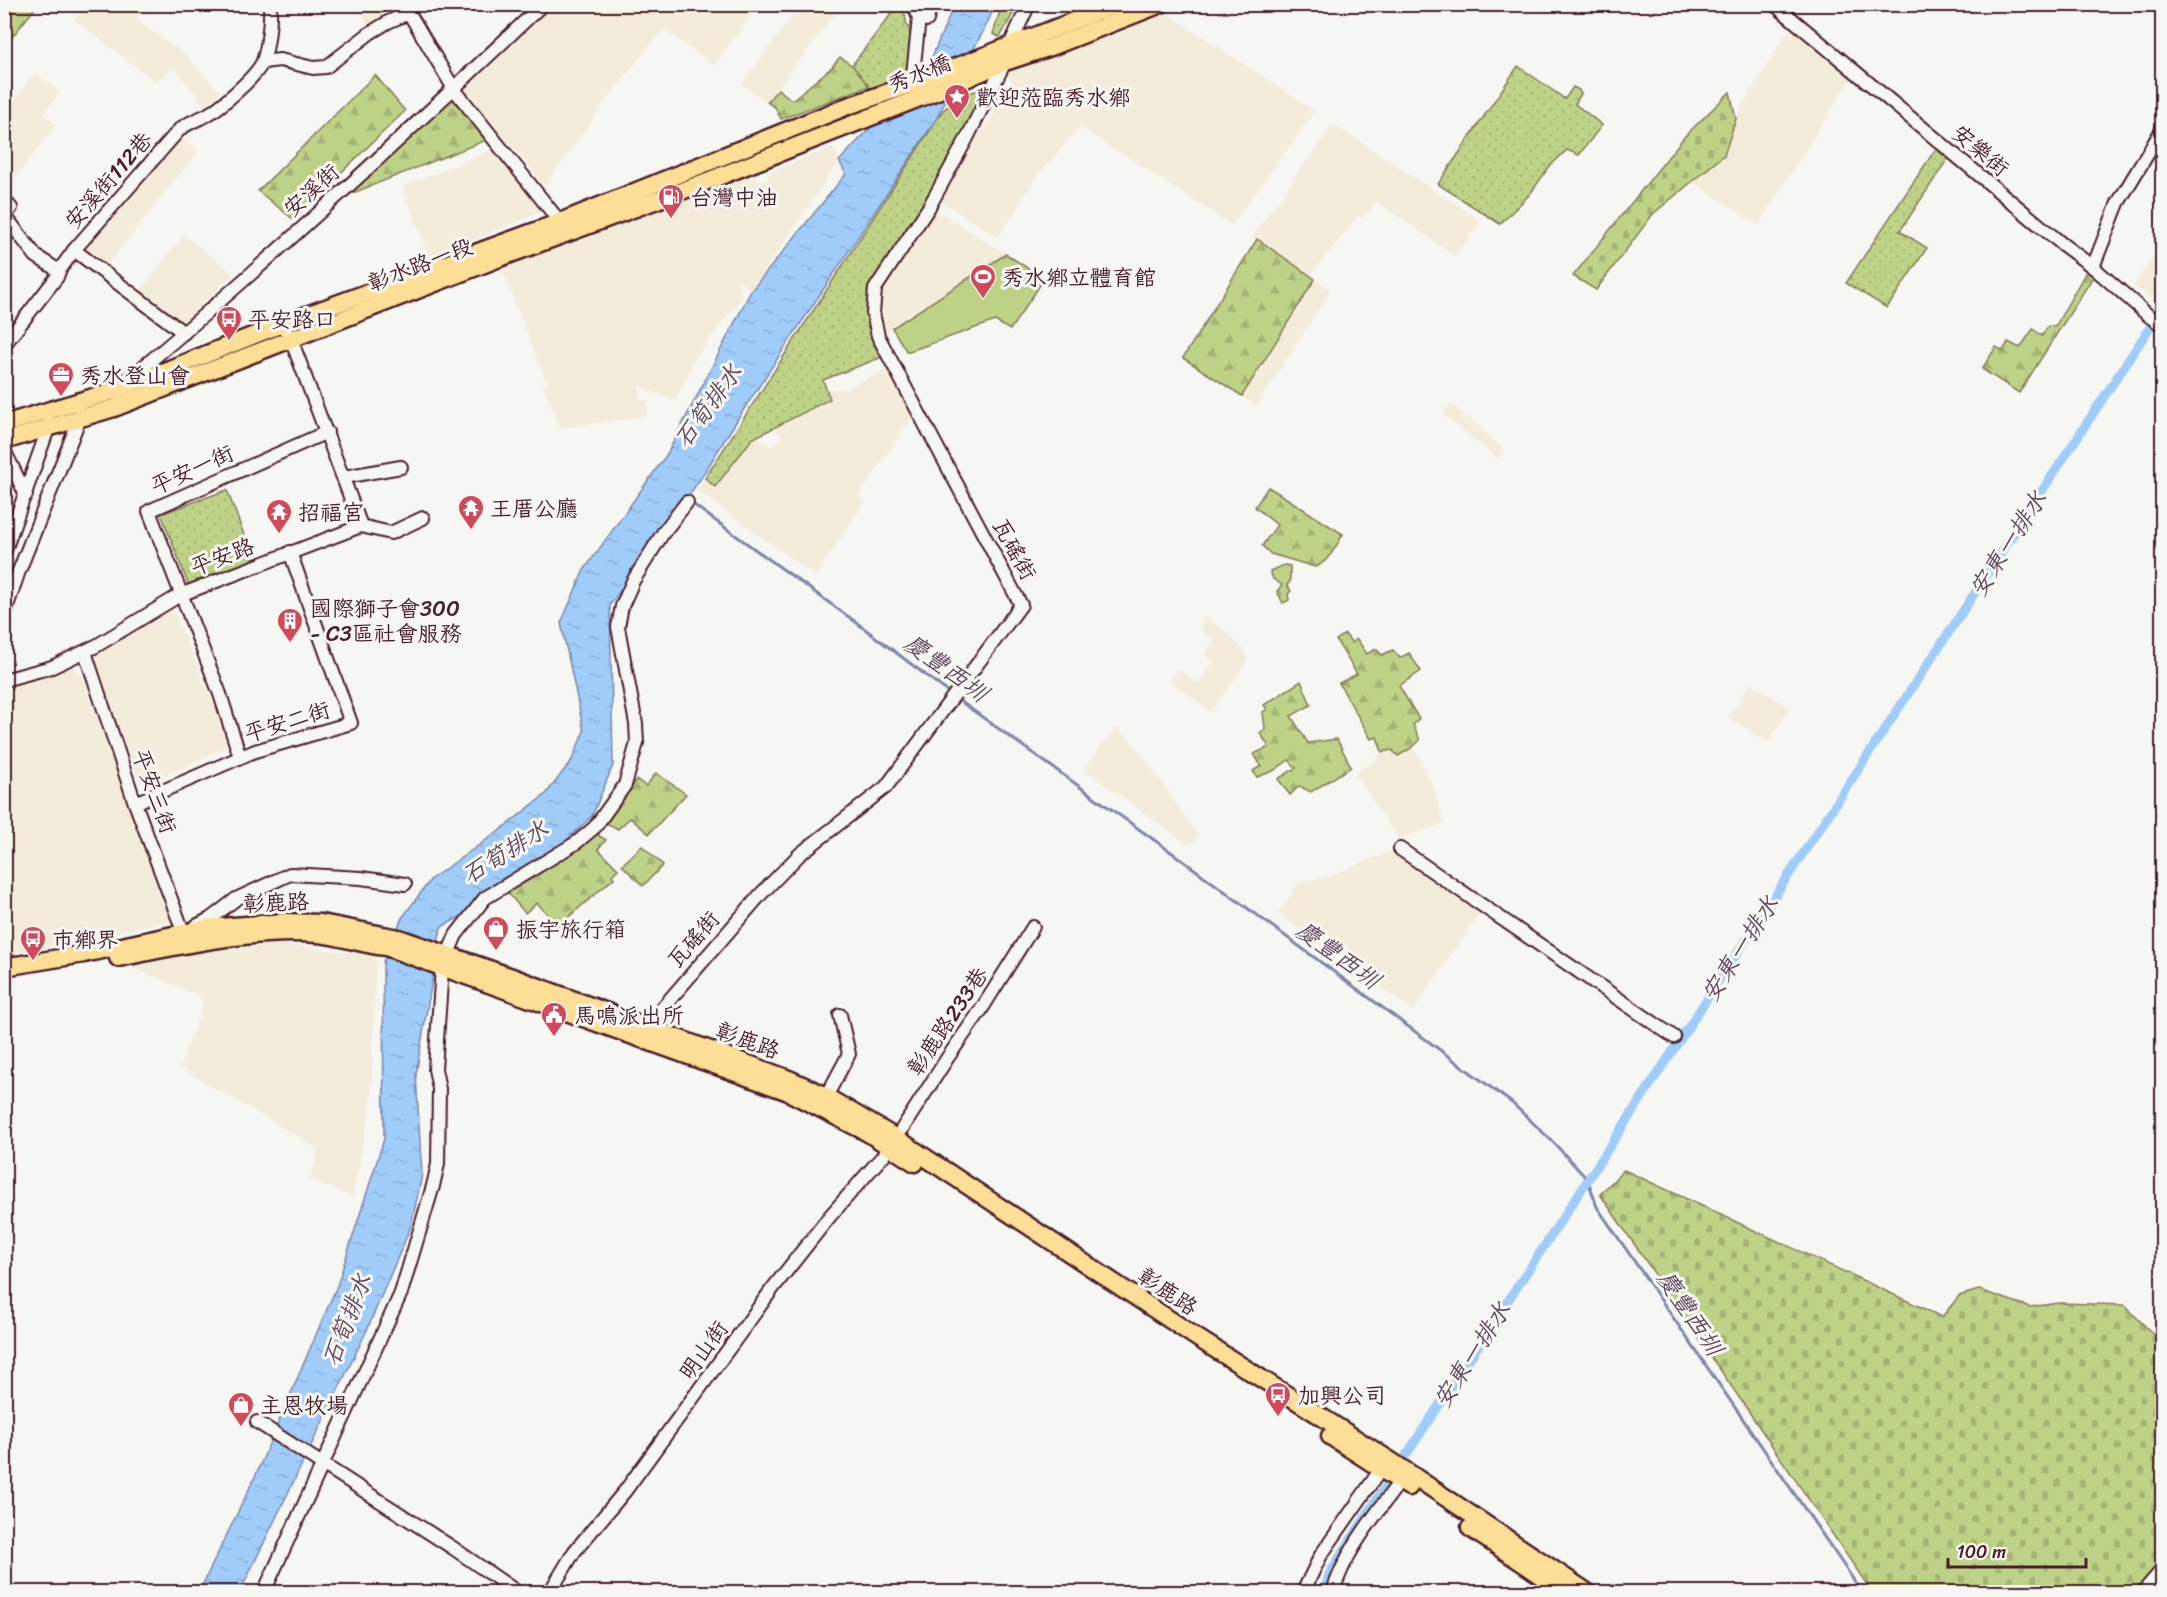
<svg xmlns="http://www.w3.org/2000/svg" width="2167" height="1597" viewBox="0 0 2167 1597" font-family="Sriracha,'LXGW WenKai TC',sans-serif">
	<defs>
		<pattern id="green-dots" width="8" height="8" patternUnits="userSpaceOnUse" patternTransform="scale(1.5)"><rect width="8" height="8" fill="#bed287"/><path d="M2 2h.1M6 6h.1" fill="none" stroke="#a5b475" stroke-width="1.8" stroke-linecap="round"/></pattern>
		<pattern id="forest-firs" width="22" height="20" patternUnits="userSpaceOnUse" patternTransform="scale(1.5)"><rect width="22" height="20" fill="#bed287"/><path d="M5 1l3.5 6h-7zM16 11l3.5 6h-7z" fill="#a5b475"/></pattern>
		<pattern id="cemetery-stones" width="16" height="16" patternUnits="userSpaceOnUse" patternTransform="scale(1.5)"><rect width="16" height="16" fill="#bed287"/><path d="M2 7V4a2 2 0 0 1 4 0v3zM10 15v-3a2 2 0 0 1 4 0v3z" fill="#a5b475"/></pattern>
		<pattern id="water-ripples" width="26" height="14" patternUnits="userSpaceOnUse" patternTransform="scale(1.5)"><rect width="26" height="14" fill="#a0ccfa"/><path d="M2 4q2-2 4 0t4 0M15 11q2-2 4 0t4 0" fill="none" stroke="#8bafd6"/></pattern>
	</defs>
	<rect width="100%" height="100%" fill="#f6f6f2"/>
	<filter id="ink" filterUnits="userSpaceOnUse"><feTurbulence type="fractalNoise" baseFrequency=".0167" numOctaves="2"/><feDisplacementMap in="SourceGraphic" scale="12" xChannelSelector="R" yChannelSelector="G"/><feConvolveMatrix kernelMatrix="1 2 1 2 8 2 1 2 1" color-interpolation-filters="sRGB"/></filter>
	<g filter="url(#ink)">
		<!-- built -->
		<g fill="#f4ecda">
			<polygon points="406,4 368,26 359,5"/>
			<polygon points="85,5 147,5 136,20 184,54 221,92 204,105 174,68 156,82 74,19"/>
			<polygon points="545,5 759,5 714,65 663,29 606,100 545,186 461,85"/>
			<polygon points="800,5 842,5 767,102 742,84"/>
			<polygon points="1159,8 1315,111 1232,225 1080,127 1036,177 998,237 936,198 975,138 1016,86 1003,71"/>
			<polygon points="1793,23 1854,74 1758,225 1691,181 1728,140 1743,104"/>
			<polygon points="35,73 60,92 44,114 56,124 5,192 5,113"/>
			<polygon points="1333,124 1481,221 1455,256 1377,202 1362,219 1358,216 1310,276 1253,236"/>
			<polygon points="175,133 198,152 106,266 82,245"/>
			<polygon points="500,147 548,209 430,258 402,187"/>
			<polygon points="833,147 839,161 751,291 738,280 736,281 741,291 740,299 691,364 693,366 674,401 639,386 640,400 647,401 647,416 561,428 543,386 547,384 499,262 744,171 755,181 768,179 767,173"/>
			<polygon points="930,206 1006,254 892,328 885,335 881,326 875,298"/>
			<polygon points="184,235 233,274 185,321 178,322 139,292"/>
			<polygon points="2162,243 2162,281 2151,299 2134,285"/>
			<polygon points="1315,279 1331,290 1256,406 1242,396"/>
			<polygon points="886,369 913,415 859,496 865,501 816,576 696,490 739,425 773,447 782,435 774,428 783,416 830,389 845,390"/>
			<polygon points="1451,404 1504,449 1498,459 1445,416 1444,410"/>
			<polygon points="167,608 173,610 230,741 227,747 149,782 140,782 90,656"/>
			<polygon points="1206,617 1225,631 1245,651 1247,658 1244,666 1211,712 1169,681 1178,669 1198,683 1214,663 1204,655 1214,641 1200,629"/>
			<polygon points="66,665 73,667 80,673 176,919 5,955 5,693 10,687"/>
			<polygon points="1751,683 1790,708 1768,742 1728,717"/>
			<polygon points="1117,727 1142,754 1199,837 1188,845 1084,769"/>
			<polygon points="1413,747 1433,786 1444,823 1398,839 1355,773 1374,762 1382,752 1392,750 1399,756"/>
			<polygon points="1395,849 1482,909 1413,1011 1277,913 1300,882 1328,877"/>
			<polygon points="277,944 376,955 371,1102 353,1197 310,1179 319,1149 180,1067 203,1006 200,996 126,965 146,959"/>
		</g>
		<!-- green -->
		<g fill="url(#green-dots)" stroke="#847859" stroke-width="1.5">
			<polygon points="898,5 904,5 906,22 912,37 909,82 876,95 850,68"/>
			<polygon points="1002,5 1018,5 1000,37 993,34"/>
			<polygon points="1518,66 1565,99 1573,87 1579,90 1581,94 1575,104 1602,125 1579,155 1567,150 1549,167 1530,194 1500,224 1438,184"/>
			<polygon points="999,82 931,193 868,315 882,357 823,380 830,399 752,439 715,487 705,478 943,110 962,96"/>
			<polygon points="1939,144 1951,154 1900,231 1927,248 1887,308 1846,283"/>
			<polygon points="227,490 254,561 189,586 161,514"/>
		</g>
		<!-- forest -->
		<g fill="url(#forest-firs)" stroke="#847859" stroke-width="1.5">
			<polygon points="6,5 30,5 35,8 5,46"/>
			<polygon points="840,57 853,66 869,86 781,119 775,107 767,102 778,89 792,100 831,68"/>
			<polygon points="375,75 405,111 293,219 258,191"/>
			<polygon points="455,95 487,132 484,141 348,195 347,190"/>
			<polygon points="1257,239 1315,279 1242,396 1183,358"/>
			<polygon points="2088,268 2095,274 2019,393 1982,369 1996,347 2003,351 2008,342 2020,348 2033,329 2042,336 2048,326 2055,327"/>
			<path d="M 1268,487 C 1294,502 1317,519 1343,534 C 1336,546 1329,562 1315,567 L 1271,554 L 1262,546 L 1277,525 L 1255,507 Z"/>
			<polygon points="1284,565 1290,566 1290,582 1287,585 1291,591 1288,594 1289,600 1283,603 1277,591 1282,585 1273,579 1270,571"/>
			<polygon points="1345,634 1352,643 1357,639 1367,654 1376,649 1382,655 1393,650 1400,658 1409,653 1421,671 1399,686 1419,719 1413,725 1420,740 1413,747 1398,756 1392,750 1382,752 1377,737 1371,739 1339,683 1357,674 1336,640"/>
			<polygon points="1301,681 1311,705 1291,716 1308,743 1337,739 1351,767 1311,792 1299,786 1290,795 1278,779 1296,768 1289,760 1273,771 1257,777 1253,771 1261,766 1254,754 1269,747 1260,733 1265,729 1263,712 1267,709 1264,705"/>
			<polygon points="656,773 686,794 649,834 630,818 618,829 602,821 616,801 637,780 646,786"/>
			<polygon points="599,823 599,836 606,840 598,849 618,869 612,875 614,878 558,926 537,903 525,913 503,887"/>
			<polygon points="642,846 663,865 643,886 622,865"/>
		</g>
		<!-- cemetery -->
		<g fill="url(#cemetery-stones)" stroke="#847859" stroke-width="1.5">
			<polygon points="1730,92 1736,119 1724,155 1653,214 1596,290 1573,276 1685,136"/>
			<polygon points="1624,1170 1942,1317 1959,1296 1979,1290 2030,1307 2059,1303 2124,1305 2156,1337 2162,1336 2159,1370 2162,1372 2162,1559 2134,1592 1872,1592 1600,1194"/>
		</g>
		<!-- pitch -->
		<polygon fill="#bed287" stroke="#847859" stroke-width="1.5" points="1006,254 1044,279 1010,330 995,321 907,352 892,328"/>
		<!-- water -->
		<polygon fill="url(#water-ripples)" stroke="#7e87a7" stroke-width="1.5" points="954,5 995,5 987,24 935,121 742,412 701,478 610,605 613,765 592,816 545,861 468,913 441,927 416,1074 422,1175 411,1226 367,1330 240,1592 199,1592 254,1479 337,1286 384,1139 383,962 402,918 431,879 499,831 546,794 572,760 584,731 561,623 584,570 667,454 751,291 846,174 839,161 928,66"/>
		<g fill="none" stroke-linecap="round" stroke-linejoin="round">
			<!-- stream -->
			<g stroke="#7e87a7" stroke-width="3">
				<polyline points="691,503 853,620 952,695"/>
				<polyline points="957,699 1178,857 1512,1103 1553,1142 1588,1180 1597,1207 1862,1592"/>
			</g>
			<!-- canal -->
			<polyline stroke="#a0ccfa" stroke-width="9" points="1324,1592 1329,1574 1368,1513 2162,309"/>
			<defs>
				<g id="minor">
					<polyline points="409,4 409,13 454,89 560,222 562,230"/>
					<polyline points="1774,4 2062,244 2093,267 2149,316 2162,325"/>
					<polyline points="919,18 927,20 931,4"/>
					<polyline points="263,62 280,60 313,68 326,67 370,33 388,22 409,13"/>
					<polyline points="912,84 919,18 913,4"/>
					<polyline points="4,200 11,208 5,216 36,256 59,271"/>
					<polyline points="74,250 184,333"/>
					<polyline points="2093,267 2118,203 2162,130"/>
					<path d="M 4,345 L 57,277 L 59,271 L 74,250 L 180,129 C 188,123 196,120 205,116 C 220,108 257,76 263,61 C 268,47 271,19 270,4"/>
					<path d="M 123,384 C 268,263 406,134 543,4"/>
					<polyline points="4,450 26,495"/>
					<polyline points="344,477 401,467"/>
					<polyline points="361,526 391,533 423,518"/>
					<polyline points="4,553 50,423"/>
					<polyline points="4,615 19,571 81,415"/>
					<polyline points="85,652 135,803 186,939"/>
					<polyline points="4,680 52,667 96,646 180,595 361,526 291,339 282,324"/>
					<polyline points="240,757 220,694 149,511 327,432"/>
					<polyline points="135,803 255,751 351,723 290,552"/>
					<polyline points="1400,849 1674,1037"/>
					<polyline points="196,926 210,919 236,899 290,874 361,878 405,884"/>
					<polyline points="641,1028 646,1027 761,894 800,854 886,787 1021,605 878,336 873,313 875,289 929,207 966,140 1005,62 1009,47 1029,4"/>
					<polyline points="826,1097 849,1054 840,1015"/>
					<polyline points="257,1422 453,1548 517,1592"/>
					<polyline points="264,1592 401,1293 433,1186 438,1164 439,1089 435,1069 442,968 456,935 485,898 576,843 595,827 625,785 637,743 636,724 618,627 622,606 633,581 663,533 687,502"/>
					<polyline points="550,1592 574,1552 625,1491 773,1288 830,1216 890,1148 948,1057 981,1010 1033,927"/>
					<polyline points="1303,1592 1321,1555 1386,1462"/>
					<path d="M 1333,1592 C 1345,1551 1375,1516 1400,1481"/>
					<polyline points="2143,1592 2162,1570"/>
				</g>
				<g id="major">
					<polyline points="4,424 117,390 282,324 560,222 845,107 912,84 1117,4"/>
					<polyline points="4,441 114,408 497,259 687,189 950,86 1005,62 1051,47 1161,4"/>
					<path d="M 118,958 C 183,945 252,929 318,934 C 341,936 363,945 386,947 L 786,1091 L 868,1133 L 915,1163"/>
					<polyline points="4,967 84,954 206,928 285,922 321,923 399,938 512,977 789,1079 818,1092 896,1138 1196,1337 1388,1459 1587,1592"/>
					<polyline points="1330,1436 1409,1487"/>
					<polyline points="1470,1528 1566,1592"/>
				</g>
			</defs>
			<!-- minor casing -->
			<use href="#minor" stroke="#4a1f2b" stroke-width="16"/>
			<!-- major casing -->
			<use href="#major" stroke="#4a1f2b" stroke-width="21"/>
			<!-- minor -->
			<use href="#minor" stroke="#f6f6f2" stroke-width="12"/>
			<!-- major -->
			<use href="#major" stroke="#fcde96" stroke-width="16"/>
		</g>
	</g>
	<!-- icons -->
	<defs>
		<symbol id="sight-pin" viewBox="-11 -11 22 30"><path d="M0 17L-7.5 6A9.5 9.5 0 1 1 7.5 6Z" fill="#d1495b" stroke="#f6f6f2"/><path d="M0-6L1.8-2.2L6-1.7L2.9 1.2L3.7 5.4L0 3.3L-3.7 5.4L-2.9 1.2L-6-1.7L-1.8-2.2Z" fill="#fff"/></symbol>
		<symbol id="fuel-pin" viewBox="-11 -11 22 30"><path d="M0 17L-7.5 6A9.5 9.5 0 1 1 7.5 6Z" fill="#d1495b" stroke="#f6f6f2"/><path d="M-5.5-6h7V0h2V4h1.3V-2.5L3-4.5l.8-.8L6-3V5H2.5V1h-1V6h-7ZM-4.2-4.7v3.2H.2V-4.7Z" fill="#fff"/></symbol>
		<symbol id="stadium-pin" viewBox="-11 -11 22 30"><path d="M0 17L-7.5 6A9.5 9.5 0 1 1 7.5 6Z" fill="#d1495b" stroke="#f6f6f2"/><path d="M0-5a6.5 5 0 1 0 0 10a6.5 5 0 1 0 0-10ZM-3.5-1.8h7v3.6h-7Z" fill="#fff"/></symbol>
		<symbol id="bus-pin" viewBox="-11 -11 22 30"><path d="M0 17L-7.5 6A9.5 9.5 0 1 1 7.5 6Z" fill="#d1495b" stroke="#f6f6f2"/><path d="M-5-6H5V4H4V6H2V4H-2V6H-4V4H-5ZM-3.5-4V0h7V-4ZM-3.5 1.2v1.5H-2V1.2ZM2 1.2v1.5H3.5V1.2Z" fill="#fff"/></symbol>
		<symbol id="office-pin" viewBox="-11 -11 22 30"><path d="M0 17L-7.5 6A9.5 9.5 0 1 1 7.5 6Z" fill="#d1495b" stroke="#f6f6f2"/><path d="M-6-3h4V-5.5h4V-3h4V5H-6ZM-1-4.5V-3h2v-1.5ZM-6 0V1H6V0Z" fill="#fff"/></symbol>
		<symbol id="temple-pin" viewBox="-11 -11 22 30"><path d="M0 17L-7.5 6A9.5 9.5 0 1 1 7.5 6Z" fill="#d1495b" stroke="#f6f6f2"/><path d="M0-6L5-2H3V0L6.5 2.5H4V6H1.5V3h-3V6H-4V2.5H-6.5L-3 0V-2H-5Z" fill="#fff"/></symbol>
		<symbol id="building-pin" viewBox="-11 -11 22 30"><path d="M0 17L-7.5 6A9.5 9.5 0 1 1 7.5 6Z" fill="#d1495b" stroke="#f6f6f2"/><path d="M-4-6H4V6H1V3H-1V6H-4ZM-2.5-4.3h1.7v1.8h-1.7ZM.8-4.3h1.7v1.8H.8ZM-2.5-1h1.7V.8h-1.7ZM.8-1h1.7V.8H.8Z" fill="#fff"/></symbol>
		<symbol id="shop-pin" viewBox="-11 -11 22 30"><path d="M0 17L-7.5 6A9.5 9.5 0 1 1 7.5 6Z" fill="#d1495b" stroke="#f6f6f2"/><path d="M-5-2.5h2.3a2.7 3.5 0 0 1 5.4 0H5L5.5 6h-11ZM-1.5-2.5h3a1.5 2.3 0 0 0-3 0Z" fill="#fff"/></symbol>
		<symbol id="civic-pin" viewBox="-11 -11 22 30"><path d="M0 17L-7.5 6A9.5 9.5 0 1 1 7.5 6Z" fill="#d1495b" stroke="#f6f6f2"/><path d="M-.6-6.5H3V-4.5H.6V-3L4-1V1h2V6H-6V1h2V-1L-.6-3ZM-1.2 2.5V6h2.4V2.5Z" fill="#fff"/></symbol>
	</defs>
	<g fill-rule="evenodd">
		<use href="#sight-pin" x="942" y="82" width="30" height="40"/>
		<use href="#fuel-pin" x="656" y="182" width="30" height="40"/>
		<use href="#stadium-pin" x="968" y="262" width="30" height="40"/>
		<use href="#bus-pin" x="214" y="304" width="30" height="40"/>
		<use href="#office-pin" x="46" y="360" width="30" height="40"/>
		<use href="#temple-pin" x="456" y="493" width="30" height="40"/>
		<use href="#temple-pin" x="264" y="497" width="30" height="40"/>
		<use href="#building-pin" x="275" y="606" width="30" height="40"/>
		<use href="#shop-pin" x="481" y="914" width="30" height="40"/>
		<use href="#bus-pin" x="18" y="924" width="30" height="40"/>
		<use href="#civic-pin" x="539" y="1000" width="30" height="40"/>
		<use href="#bus-pin" x="1263" y="1380" width="30" height="40"/>
		<use href="#shop-pin" x="226" y="1390" width="30" height="40"/>
	</g>
	<g text-anchor="middle" stroke-width="6" stroke-linejoin="round" paint-order="stroke">
		<!-- street labels -->
		<g font-size="22" fill="#4a1f2b" stroke="#f6f6f2">
			<text transform="translate(919 73) rotate(-22)" y="8">秀水橋</text>
			<text transform="translate(1981 150) rotate(40)" y="8">安樂街</text>
			<text transform="translate(108 180) rotate(-49)" y="8">安溪街112巷</text>
			<text transform="translate(311 190) rotate(-42)" y="8">安溪街</text>
			<text transform="translate(420 264) rotate(-21)" y="8">彰水路一段</text>
			<text transform="translate(192 469) rotate(-24)" y="8">平安一街</text>
			<text transform="translate(1015 549) rotate(61)" y="8">瓦磘街</text>
			<text transform="translate(222 556) rotate(-21)" y="8">平安路</text>
			<text transform="translate(287 721) rotate(-17)" y="8">平安二街</text>
			<text transform="translate(155 791) rotate(70)" y="8">平安三街</text>
			<text transform="translate(276 902) rotate(-2)" y="8">彰鹿路</text>
			<text transform="translate(693 939) rotate(-49)" y="8">瓦磘街</text>
			<text transform="translate(947 1021) rotate(-56)" y="8">彰鹿路233巷</text>
			<text transform="translate(748 1040) rotate(20)" y="8">彰鹿路</text>
			<text transform="translate(1168 1291) rotate(34)" y="8">彰鹿路</text>
			<text transform="translate(703 1350) rotate(-54)" y="8">明山街</text>
		</g>
		<!-- poi labels -->
		<g font-size="22" fill="#4a1f2b" stroke="#f6f6f2" text-anchor="start">
			<text x="976" y="105">歡迎蒞臨秀水鄉</text>
			<text x="690" y="205">台灣中油</text>
			<text x="1002" y="285">秀水鄉立體育館</text>
			<text x="248" y="327">平安路口</text>
			<text x="80" y="383">秀水登山會</text>
			<text x="490" y="516">王厝公廳</text>
			<text x="298" y="520">招福宮</text>
			<text x="310" y="616">國際獅子會300<tspan x="310" dy="25">- C3區社會服務</tspan></text>
			<text x="516" y="937">振宇旅行箱</text>
			<text x="52" y="947">市鄉界</text>
			<text x="574" y="1023">馬鳴派出所</text>
			<text x="1298" y="1403">加興公司</text>
			<text x="260" y="1413">主恩牧場</text>
		</g>
		<!-- water labels -->
		<g font-size="24" font-style="italic" fill="#604a5f" stroke="#f6f6f2">
			<text transform="translate(708 406) rotate(-54)" y="8">石筍排水</text>
			<text transform="translate(2008 544) rotate(-57)" y="8">安東一排水</text>
			<text transform="translate(946 668) rotate(36)" y="8">慶豐西圳</text>
			<text transform="translate(505 852) rotate(-32)" y="8">石筍排水</text>
			<text transform="translate(1740 949) rotate(-57)" y="8">安東一排水</text>
			<text transform="translate(1338 955) rotate(36)" y="8">慶豐西圳</text>
			<text transform="translate(1690 1313) rotate(56)" y="8">慶豐西圳</text>
			<text transform="translate(347 1320) rotate(-69)" y="8">石筍排水</text>
			<text transform="translate(1472 1355) rotate(-57)" y="8">安東一排水</text>
		</g>
	</g>
	<!-- margin -->
	<rect width="2167" height="1597" fill="none" stroke="#f6f6f2" stroke-width="24"/>
	<rect x="12" y="12" width="2143" height="1573" fill="none" stroke="#4a1f2b" stroke-width="2" filter="url(#ink)"/>
	<!-- scale -->
	<path d="M1948 1558v9h138v-9" fill="none" stroke="#4a1f2b" stroke-width="3"/>
	<text x="1957" y="1558" font-size="18" fill="#4a1f2b" stroke="#f6f6f2" stroke-width="4.5" paint-order="stroke">100 m</text>
</svg>
